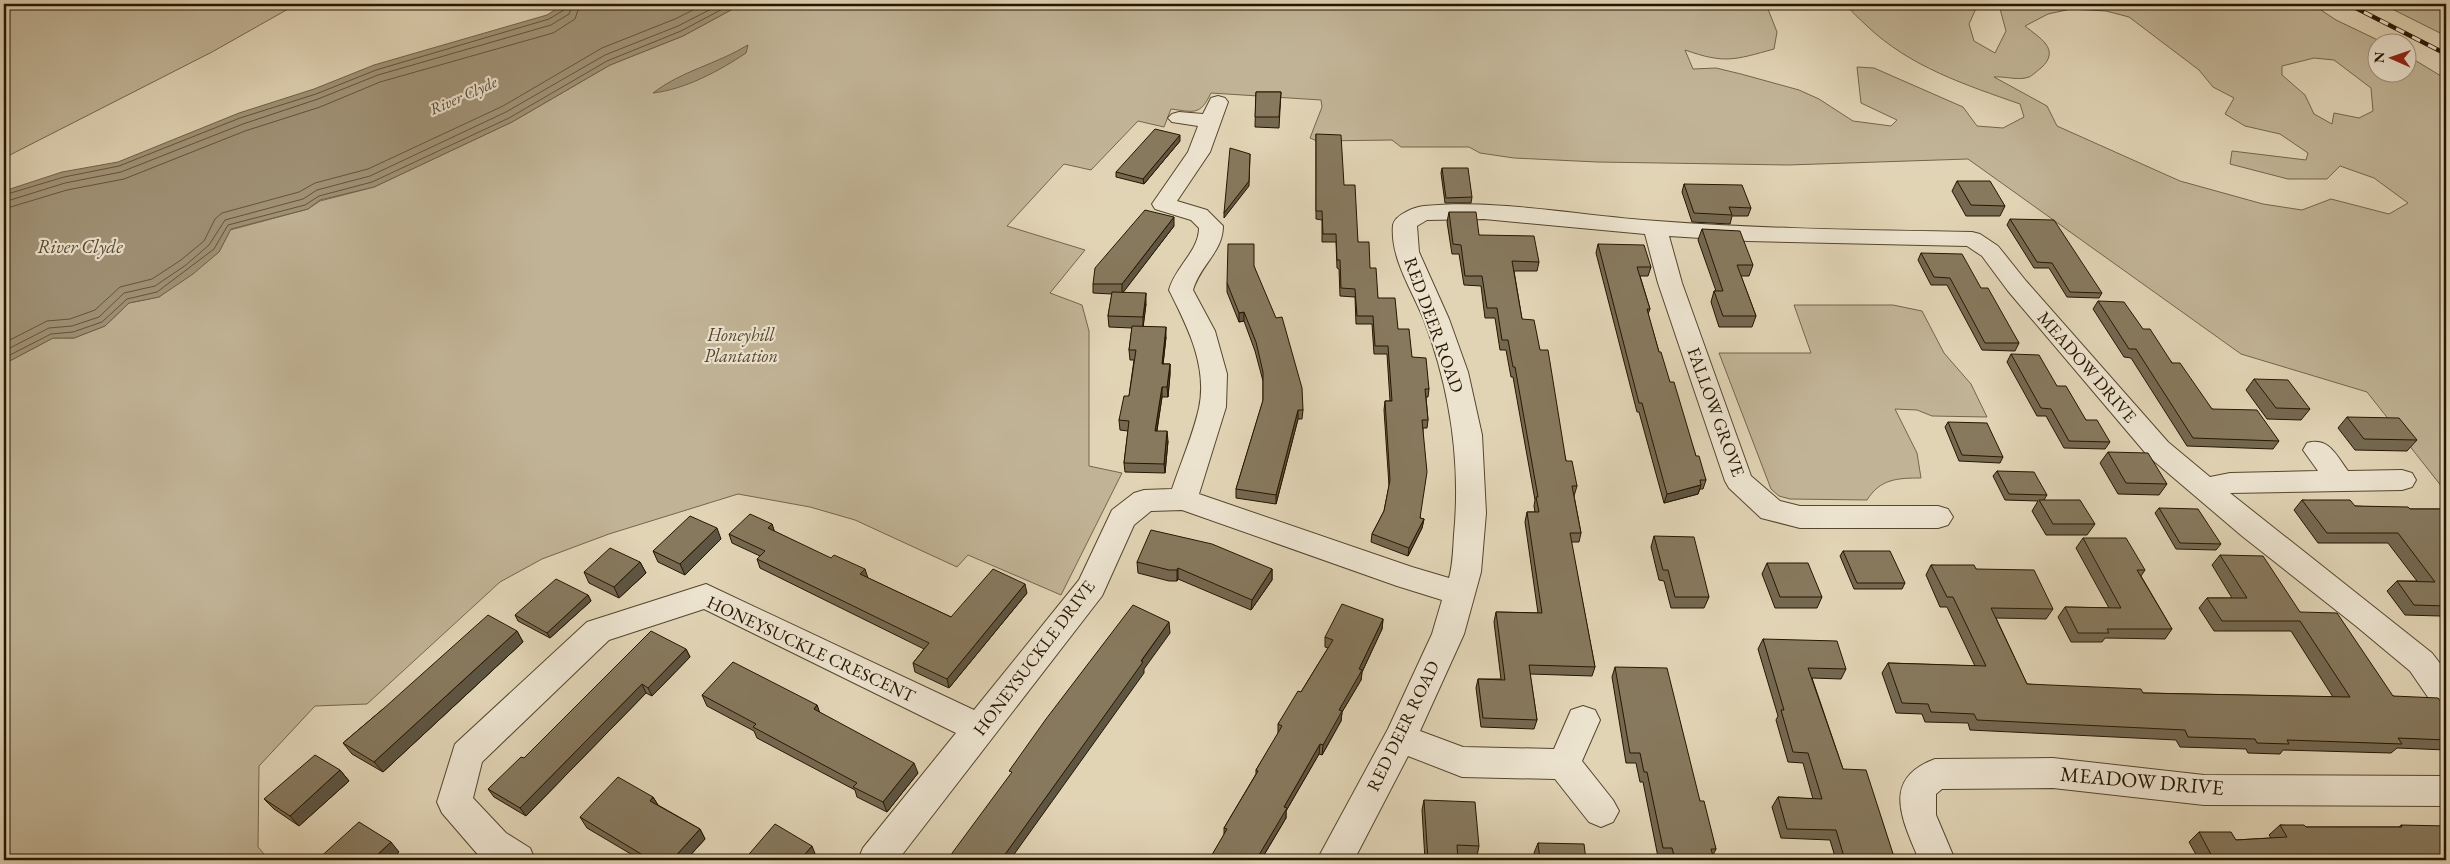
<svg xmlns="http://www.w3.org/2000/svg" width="2450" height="864" viewBox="0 0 2450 864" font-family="'EB Garamond',serif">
	<rect width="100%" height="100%" fill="#e1d4b5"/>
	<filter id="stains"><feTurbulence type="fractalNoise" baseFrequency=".004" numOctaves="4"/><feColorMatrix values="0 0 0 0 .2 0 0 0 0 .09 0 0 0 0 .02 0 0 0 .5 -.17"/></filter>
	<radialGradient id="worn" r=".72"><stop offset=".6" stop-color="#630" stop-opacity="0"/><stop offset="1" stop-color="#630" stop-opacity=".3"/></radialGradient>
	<!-- green -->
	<g fill="#c1b496" stroke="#74654b" fill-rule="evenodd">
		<polygon points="16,4 297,4 212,52 4,158 4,11"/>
		<path d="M 742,4 L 1766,4 L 1777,32 L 1774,49 C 1734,60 1725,64 1685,50 L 1693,69 L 1716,68 L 1741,74 L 1799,90 L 1819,99 L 1853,121 L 1891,126 L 1897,120 L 1861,103 L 1857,67 L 1874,68 L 1963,107 L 1977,126 L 2003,128 L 2024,117 L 2020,104 C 1966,85 1910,67 1867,26 C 1860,19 1852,13 1846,4 L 1978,4 L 1969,24 L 1974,41 L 1995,53 L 2006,31 L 1999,5 L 2000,4 L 2312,4 L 2336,20 L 2382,42 L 2378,42 L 2378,72 L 2408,72 L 2408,56 L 2446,79 L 2446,492 L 2367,392 L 2241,354 L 1968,159 L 1788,165 L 1597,162 L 1514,158 L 1480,153 L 1469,147 L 1401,147 L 1392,140 L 1317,141 L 1310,138 L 1322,107 L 1321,100 L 1211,93 C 1200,116 1194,112 1171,109 L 1164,127 L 1138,121 L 1091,170 L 1064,164 L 1007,226 L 1085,250 L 1050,293 L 1082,305 L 1089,331 L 1089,466 L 1122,473 L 1061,595 L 968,555 L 957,567 L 855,520 L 810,507 L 738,494 L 609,534 L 542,559 L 500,582 L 367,704 L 315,706 L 259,766 L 258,847 L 269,860 L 4,860 L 4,364 L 53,338 L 74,338 L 105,326 L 129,303 L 159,297 L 219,252 L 230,230 L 308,209 L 320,201 L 374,187 L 512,122 L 610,65 L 683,36 ZM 2071,9 L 2106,11 L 2129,17 L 2199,70 L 2213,87 L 2234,98 L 2225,114 L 2245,126 L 2280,134 L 2308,153 L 2306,160 L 2232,151 L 2230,164 L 2288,179 L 2327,179 L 2340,166 L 2374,178 L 2408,203 L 2389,214 L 2331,199 L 2302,210 L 2263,204 L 2180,181 L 2057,126 L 2047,106 L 1994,77 C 2004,76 2019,81 2029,77 C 2032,76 2038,70 2041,68 C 2062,49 2038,37 2025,26 L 2048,14 ZM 2314,58 L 2334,60 L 2371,88 L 2373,111 L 2359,118 L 2334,113 L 2332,124 L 2314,114 L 2305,95 L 2282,75 L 2282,66 Z"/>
		<polygon points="2382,4 2446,4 2446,36"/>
		<path d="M 1794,305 L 1893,305 L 1922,311 L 1944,353 L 1971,384 L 1987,417 L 1932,416 L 1917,410 L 1895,409 L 1917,453 L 1921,478 C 1897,478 1880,479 1867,500 L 1790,499 L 1779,496 L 1771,489 L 1719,353 L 1811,353 Z"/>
	</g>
	<!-- water -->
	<g fill="#a19377" stroke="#706147">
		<polygon points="564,4 742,4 683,36 610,65 512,122 374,187 320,200 308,209 231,229 219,252 193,274 159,297 129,303 105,326 74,338 53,338 4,364 4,191 62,172 118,162 239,113 314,89 374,65 547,15"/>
		<path d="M 748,45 L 746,53 C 719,71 686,89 653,93 C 681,71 717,64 748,45 Z"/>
	</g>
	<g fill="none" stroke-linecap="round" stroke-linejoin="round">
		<!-- shore -->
		<g stroke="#64543c" stroke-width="1">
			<polyline points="4,195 64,177 119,166 240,118 316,94 376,70 549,19 564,10 566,4"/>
			<polyline points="4,202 65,183 121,172 243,124 318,99 378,75 551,25 569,14 573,4"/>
			<polyline points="4,209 67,190 124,179 245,131 320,107 380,82 553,33 575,19 580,4"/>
			<polyline points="4,343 47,321 70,319 95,310 120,287 152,279 181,260 204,241 215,219 222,213 299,192 315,183 368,169 503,106 602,48 675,19 705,4"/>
			<polyline points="4,351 49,328 72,326 99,317 124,293 155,286 186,265 209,245 225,220 303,199 317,190 370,176 506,112 605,55 678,26 721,4"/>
			<polyline points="4,358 51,334 73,332 102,322 127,299 157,292 214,249 228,225 305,205 319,196 372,182 509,118 607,61 681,31 732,4"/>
		</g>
		<defs>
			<g id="minor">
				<path d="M 1218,96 L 1225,98 L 1228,102 L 1210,152 L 1177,201 L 1207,210 L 1223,226 C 1223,252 1200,265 1193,290 L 1215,331 L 1227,374 L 1226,407 L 1199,494 L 1412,567 L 1449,578 C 1453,564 1453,549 1454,535 C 1461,461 1450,389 1424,320 C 1412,290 1390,258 1393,225 C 1395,215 1414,207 1424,206 C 1501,199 1580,216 1657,221 C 1762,229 1867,230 1972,232 L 1980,234 L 1998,246 L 2026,281 L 2168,442 L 2210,477 L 2230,473 L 2318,471 L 2303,450 L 2307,443 C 2329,437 2336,455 2348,471 L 2402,470 L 2412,473 L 2416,480 L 2412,487 L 2402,490 L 2230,493 L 2432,653 L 2446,671 L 2446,710 L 2434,706 L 2410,671 L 2356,626 L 2242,536 L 2148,456 L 2008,291 L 1982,256 L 1967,246 L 1748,241 L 1669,236 L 1682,283 L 1751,476 L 1780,501 L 1800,506 L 1938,506 L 1948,509 L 1953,517 L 1948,525 L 1938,528 L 1800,528 L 1761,518 L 1729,488 L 1725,481 L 1658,283 L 1645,234 L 1484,219 L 1427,220 L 1417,226 L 1419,252 L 1449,319 L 1468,372 L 1482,435 L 1486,513 L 1481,572 L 1464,634 L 1420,731 L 1463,747 L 1554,749 L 1571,710 L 1583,706 L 1595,710 L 1600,720 L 1582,761 L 1613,800 L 1619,811 L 1613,822 L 1601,827 L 1589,822 L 1555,779 L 1462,777 L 1408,756 L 1354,860 L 1317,860 L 1388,729 L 1432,634 L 1442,600 L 1397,586 L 1182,510 L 1151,511 L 1134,525 L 1102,596 L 898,860 L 858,860 L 863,848 L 956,733 L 704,609 L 609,640 L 482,762 L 473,798 L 506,833 L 530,848 L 535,860 L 486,860 L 480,857 L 442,813 L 437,802 L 455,744 L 587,622 L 706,584 L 974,710 L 1079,580 L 1112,510 L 1134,493 L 1144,490 L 1172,489 C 1181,462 1193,435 1199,408 C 1208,366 1187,326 1169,290 C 1175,267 1199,251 1199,228 L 1191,220 L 1155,209 L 1152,204 L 1188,152 L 1198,126 L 1172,122 L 1168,118 L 1172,114 L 1179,112 L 1203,114 L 1211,98 Z"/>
				<path d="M 2053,758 L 2204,775 L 2446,776 L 2446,806 L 2204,805 L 2053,788 L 1942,789 L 1936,794 L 1936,815 L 1955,860 L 1919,860 C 1903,821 1880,779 1935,759 Z"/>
			</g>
		</defs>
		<!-- minor casing -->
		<use href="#minor" stroke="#55462d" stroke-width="2"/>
		<!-- minor -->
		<use href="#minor" fill="#ece3cf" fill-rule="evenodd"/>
		<defs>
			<polyline id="rail" points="2348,4 2446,54"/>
		</defs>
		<!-- rail casing -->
		<use href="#rail" stroke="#261600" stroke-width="4.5"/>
		<!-- rail -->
		<use href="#rail" stroke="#ece3cf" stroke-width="3" stroke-dasharray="9" stroke-linecap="butt"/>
	</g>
	<!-- wall -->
	<g fill="#746851" stroke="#261600">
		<polygon points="1256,92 1281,92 1279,128 1255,127"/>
		<polygon points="1316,134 1344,185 1358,242 1370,268 1378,298 1398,329 1412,357 1429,389 1428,397 1426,397 1428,420 1427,428 1423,428 1420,518 1424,519 1422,528 1408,556 1371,542 1372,534 1384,511 1389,486 1384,410 1385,401 1390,401 1387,354 1374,354 1372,324 1356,324 1355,297 1340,296 1339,269 1337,268 1336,242 1322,242 1322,220 1316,219"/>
		<polygon points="1180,141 1144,184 1116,177 1116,172"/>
		<polygon points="1442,168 1472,197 1471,203 1445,203 1441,173"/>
		<polygon points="1957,181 2005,206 2000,216 1966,216 1952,191"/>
		<polygon points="1684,184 1751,208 1748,216 1732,216 1730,224 1692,222 1682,192"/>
		<polygon points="1449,212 1479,235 1539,262 1537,271 1514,271 1522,319 1540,350 1566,461 1577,486 1574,496 1581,533 1579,542 1571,542 1595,667 1592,676 1530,674 1537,720 1534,729 1481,727 1476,688 1478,679 1501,679 1494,622 1496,612 1538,613 1525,522 1527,512 1535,512 1534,506 1535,500 1513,377 1511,377 1506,350 1500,350 1495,318 1485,318 1481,286 1464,285 1459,254 1452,254 1447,222"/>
		<polygon points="2010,219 2102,293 2099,298 2067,297 2049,268 2034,268 2007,225"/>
		<polygon points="1174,226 1123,292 1146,304 1143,326 1166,337 1163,364 1170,364 1170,374 1168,397 1162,397 1157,431 1168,441 1165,473 1125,472 1124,463 1128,431 1120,430 1119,420 1129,396 1134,360 1130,360 1129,350 1132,328 1109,327 1108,316 1112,294 1093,293 1093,284"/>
		<polygon points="1702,229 1753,265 1749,276 1741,276 1756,316 1752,327 1719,327 1711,302 1714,291 1716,291 1698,240"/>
		<polygon points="1598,244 1651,267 1648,276 1640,276 1650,309 1648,314 1659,352 1696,456 1706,480 1703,489 1700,489 1698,494 1664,503 1639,412 1637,412 1596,253"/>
		<polygon points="1921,253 1981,288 2019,343 2015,351 1982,350 1947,285 1931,285 1918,260"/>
		<polygon points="1254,266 1303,410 1302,419 1298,419 1276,504 1236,498 1236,489 1263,401 1263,381 1255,351 1244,321 1239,322 1227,292 1227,283"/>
		<polygon points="2098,301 2143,329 2212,409 2279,441 2273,449 2187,446 2131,358 2124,357 2093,309"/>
		<polygon points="2011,354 2057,386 2086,420 2110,442 2105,449 2064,448 2046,416 2037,416 2007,362"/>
		<polygon points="2254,379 2310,409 2301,420 2267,419 2246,390"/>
		<polygon points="2347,417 2417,440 2407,451 2355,450 2338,428"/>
		<polygon points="1948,422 2003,457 2000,463 1959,461 1945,427"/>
		<polygon points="2108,452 2167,484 2159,495 2118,494 2100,463"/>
		<polygon points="1997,471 2047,495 2044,500 2095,524 2087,535 2046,535 2032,511 2038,501 2005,500 1993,476"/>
		<polygon points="2302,500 2355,506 2410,509 2446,509 2446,624 2440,616 2405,615 2387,591 2397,581 2417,581 2388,543 2318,543 2294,510"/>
		<polygon points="2159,508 2221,544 2216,550 2176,549 2155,513"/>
		<polygon points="772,524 774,531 868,578 951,617 1027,593 949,688 915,672 913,663 924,649 760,568 757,559 760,556 732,543 729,534"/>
		<polygon points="1654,536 1709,597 1704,608 1671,608 1664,581 1659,580 1651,547"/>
		<polygon points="2083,538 2145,570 2141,576 2172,629 2165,639 2105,638 2102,642 2071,642 2058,617 2065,607 2109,608 2076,548"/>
		<polygon points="721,539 685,575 658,562 653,551"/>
		<polygon points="1843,551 1905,583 1902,589 1854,589 1840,556"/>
		<polygon points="2220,555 2300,612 2393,696 2446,709 2446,750 2397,748 2391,753 2283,750 2280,754 2248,753 2246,749 2180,747 2176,740 1970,730 1968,723 1925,722 1922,714 1896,713 1882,673 1888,663 1975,666 1947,607 1940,607 1926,575 1931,565 1976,569 2053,609 2046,619 1996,618 2027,684 2143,693 2333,697 2291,631 2214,631 2199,608 2207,598 2232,598 2212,565"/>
		<polygon points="640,562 646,573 619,598 589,583 584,572"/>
		<polygon points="1137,562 1272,569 1272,580 1251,610 1178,579 1177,581 1169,581 1138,573"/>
		<polygon points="1767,563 1822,597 1817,608 1775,608 1762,574"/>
		<polygon points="588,595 591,601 550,638 518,621 515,615"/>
		<polygon points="1383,619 1382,629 1362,672 1361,680 1342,712 1341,721 1322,755 1319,754 1286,811 1286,818 1261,860 1209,860 1224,835 1224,828 1256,774 1256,770 1278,734 1278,724 1301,692 1328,648 1325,647 1325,637"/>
		<polygon points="517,631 523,642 383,772 352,754 343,743 383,709"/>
		<polygon points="1763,639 1846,669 1841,679 1812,678 1843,769 1895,860 1836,860 1830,840 1781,838 1772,807 1778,797 1813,799 1803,763 1788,762 1776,720 1778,716 1758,649"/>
		<polygon points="686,649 690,657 652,696 646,693 526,816 494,797 488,789 524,758"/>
		<polygon points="1615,667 1700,801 1716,849 1713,855 1714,860 1668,860 1668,857 1658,857 1643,782 1640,782 1636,763 1626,763 1612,677"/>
		<polygon points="702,695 817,705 819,712 918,773 887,812 857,797 855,790 757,738 754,731 707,706"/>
		<polygon points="340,770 349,781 299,826 274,809 264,799"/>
		<polygon points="653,797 658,805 700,829 705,839 686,860 641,860 587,828 580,817"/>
		<polygon points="1424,800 1479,846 1477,856 1458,855 1458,860 1425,860 1422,810"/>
		<polygon points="2280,825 2306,827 2399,827 2401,825 2446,860 2199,860 2189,842 2199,832 2236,840 2271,838 2269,835"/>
		<polygon points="1538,843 1586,860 1536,860 1534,853"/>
	</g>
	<!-- shaded-wall -->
	<g fill="#5e5542" stroke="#261600">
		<polygon points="1180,135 1180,141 1144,184 1143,179"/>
		<polygon points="1250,154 1249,186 1224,218 1224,213"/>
		<polygon points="1174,217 1174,226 1122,294 1122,284"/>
		<polygon points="1146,293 1146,304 1143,328 1143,317"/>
		<polygon points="1244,312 1244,321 1239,322 1239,313"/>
		<polygon points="1166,327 1166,337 1162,374 1162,364"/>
		<polygon points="1170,364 1170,374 1168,397 1167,387"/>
		<polygon points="1162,387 1162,397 1155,441 1155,431"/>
		<polygon points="1298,410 1298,419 1276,504 1276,495"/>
		<polygon points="1167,431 1168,441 1165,473 1164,464"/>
		<polygon points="1701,485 1698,494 1664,503 1667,494"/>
		<polygon points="1424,519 1422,528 1408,556 1409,548"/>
		<polygon points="772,524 775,533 768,528"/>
		<polygon points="717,528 721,539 685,575 680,564"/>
		<polygon points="640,562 646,573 619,598 614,587"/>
		<polygon points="1178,568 1178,579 1177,581 1177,570"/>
		<polygon points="865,569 868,578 860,574"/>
		<polygon points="1272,569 1272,580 1251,610 1252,600"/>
		<polygon points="1025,584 1027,593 949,688 947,679"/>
		<polygon points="588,595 591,601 550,638 547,633"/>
		<polygon points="1383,619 1382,629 1362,672 1361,680 1342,712 1341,721 1322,755 1323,745 1339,710"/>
		<polygon points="1169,622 1170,633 1144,669 1144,673 1010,860 1001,860"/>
		<polygon points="517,631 523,642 383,772 374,762"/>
		<polygon points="686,649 690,657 652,696 648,688"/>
		<polygon points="642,684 646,693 526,816 520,808"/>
		<polygon points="817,705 821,716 814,709"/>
		<polygon points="1320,744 1319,754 1286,811 1286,818 1261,860 1256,860 1284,807"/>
		<polygon points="914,763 918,773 887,812 883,802"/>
		<polygon points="340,770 349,781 299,826 290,816"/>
		<polygon points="653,797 659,807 650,801"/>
		<polygon points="700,829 705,839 686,860 672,860"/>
		<polygon points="391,842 399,852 391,860 378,860 375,857"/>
		<polygon points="812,846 816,856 812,860 800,860"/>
	</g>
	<!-- building -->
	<g fill="#87795e" stroke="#261600">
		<polygon points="1256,92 1281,92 1279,117 1255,117"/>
		<polygon points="1155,129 1180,135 1143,179 1116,172"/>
		<polygon points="1316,134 1341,135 1344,185 1355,185 1358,242 1369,242 1370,268 1376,268 1378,298 1395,298 1398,329 1409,329 1412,357 1426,358 1429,389 1425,389 1428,420 1422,420 1427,472 1420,518 1424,519 1409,548 1372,534 1384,511 1390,480 1385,401 1392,401 1388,346 1375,346 1373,316 1357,316 1355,289 1341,288 1340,260 1337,260 1336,234 1323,234 1322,211 1316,211"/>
		<polygon points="1230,148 1250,154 1249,181 1224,213"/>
		<polygon points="1442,168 1468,168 1472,197 1446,198"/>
		<polygon points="1957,181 1990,181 2005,206 1971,205"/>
		<polygon points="1684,184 1742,185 1751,208 1729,207 1732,215 1694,213"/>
		<polygon points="1145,210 1174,217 1122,284 1093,284 1095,268"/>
		<polygon points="1449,212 1476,212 1479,235 1534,236 1539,262 1512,261 1522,319 1534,320 1540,350 1548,350 1566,461 1572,461 1577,486 1572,486 1581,533 1570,533 1595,667 1529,665 1537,720 1483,718 1478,679 1505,680 1496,612 1542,613 1527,512 1539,512 1536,497 1538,497 1515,367 1513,367 1508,340 1502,340 1497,308 1487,308 1482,276 1465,276 1461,245 1453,244"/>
		<polygon points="2010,219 2054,220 2102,293 2070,292 2052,263 2037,262"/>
		<polygon points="1702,229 1740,231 1753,265 1737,265 1756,316 1723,316 1714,291 1723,291"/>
		<polygon points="1228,244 1254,244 1254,266 1276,318 1282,317 1302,388 1303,410 1298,410 1276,495 1236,489 1263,400 1263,372 1256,342 1244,312 1239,313 1227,283"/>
		<polygon points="1598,244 1644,245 1651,267 1637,267 1650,309 1647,309 1659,352 1661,352 1670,382 1674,382 1696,456 1699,456 1706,480 1700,480 1701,485 1667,494 1642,403 1639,403"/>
		<polygon points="1921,253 1962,254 1981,288 1988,288 2019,343 1985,343 1950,278 1934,277"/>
		<polygon points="1112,292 1146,293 1143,317 1108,316"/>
		<polygon points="2098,301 2124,302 2143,329 2150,329 2172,363 2180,363 2212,409 2257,410 2279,441 2193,438 2136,349 2129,349"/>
		<polygon points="1132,326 1166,327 1162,364 1170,364 1167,387 1162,387 1155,431 1167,431 1164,464 1124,463 1129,421 1119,420 1124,396 1129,396 1136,350 1129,350"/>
		<polygon points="2011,354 2039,355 2057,386 2066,386 2086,420 2097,420 2110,442 2069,441 2051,409 2041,408"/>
		<polygon points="2254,379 2288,380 2310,409 2276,408"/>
		<polygon points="2347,417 2399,418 2417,440 2364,439"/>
		<polygon points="1948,422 1987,423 2003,457 1962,455"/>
		<polygon points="2108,452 2148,453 2167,484 2126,483"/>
		<polygon points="1997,471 2034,472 2047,495 2009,494"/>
		<polygon points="2039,500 2080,500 2095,524 2053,524"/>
		<polygon points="2302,500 2350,500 2355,506 2408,507 2410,509 2446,509 2446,542 2442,542 2446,548 2446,606 2414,605 2397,581 2435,582 2398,533 2327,533"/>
		<polygon points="2159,508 2198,509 2221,544 2180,543"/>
		<polygon points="750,514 772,524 768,528 831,558 834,555 865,569 860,574 951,617 993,569 1025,584 947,679 913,663 929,643 757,559 765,551 729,534"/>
		<polygon points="690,516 717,528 680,564 653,551"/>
		<polygon points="1151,530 1212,544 1272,569 1252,600 1178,568 1177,570 1169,570 1137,562"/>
		<polygon points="1654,536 1694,537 1709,597 1675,597 1668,570 1663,570"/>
		<polygon points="2083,538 2126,538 2145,570 2137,570 2172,629 2107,629 2109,633 2078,633 2065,607 2121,608"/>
		<polygon points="610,548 640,562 614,587 584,572"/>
		<polygon points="1843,551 1890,551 1905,583 1857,583"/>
		<polygon points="2220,555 2263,556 2300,612 2337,613 2393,696 2438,698 2446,709 2446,740 2398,738 2402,744 2287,740 2289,744 2257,743 2255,739 2188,737 2185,730 1977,720 1974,714 1931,712 1928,704 1902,703 1888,663 1986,666 1953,597 1947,597 1931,565 1974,565 1976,569 2034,570 2053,609 1991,608 2027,684 2141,689 2143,693 2350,697 2300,621 2222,621 2207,598 2247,598"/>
		<polygon points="1767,563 1808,563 1822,597 1780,597"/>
		<polygon points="556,579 588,595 547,633 515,615"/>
		<polygon points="1342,604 1383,619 1359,669 1362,670 1339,710 1342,711 1323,745 1320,744 1284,807 1287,808 1256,860 1209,860 1227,829 1224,828 1258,771 1256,770 1282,726 1278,724 1298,691 1301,692 1333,640 1325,637"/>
		<polygon points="1133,605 1169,622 1141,661 1143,662 1001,860 947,860 1012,772 1009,771 1046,719"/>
		<polygon points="488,615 517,631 374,762 343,743 383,709"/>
		<polygon points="651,631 686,649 648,688 642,684 520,808 488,789 521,757 524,758"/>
		<polygon points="1763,639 1837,641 1846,669 1808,668 1843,769 1866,770 1895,860 1845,860 1836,830 1787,829 1778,797 1822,799 1808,753 1793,752 1781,710 1784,710"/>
		<polygon points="733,662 817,705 814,709 914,763 883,802 853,787 857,783 753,727 756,724 702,695"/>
		<polygon points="1615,667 1667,668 1700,801 1704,801 1716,849 1711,849 1714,860 1675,860 1672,848 1663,848 1647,772 1644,772 1640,753 1630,753"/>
		<polygon points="315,755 340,770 290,816 264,799"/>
		<polygon points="618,777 653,797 650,801 700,829 672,860 651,860 580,817"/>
		<polygon points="1424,800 1475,802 1479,846 1457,845 1458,860 1428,860"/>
		<polygon points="359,822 391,842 375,857 381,860 317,860"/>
		<polygon points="775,824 812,846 800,860 744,860"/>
		<polygon points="2280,825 2304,825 2306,827 2402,827 2401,825 2446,826 2446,860 2214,860 2199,832 2231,832 2236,840 2287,837"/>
		<polygon points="1538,843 1584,844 1586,860 1540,860"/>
	</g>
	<g text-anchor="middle" stroke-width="4.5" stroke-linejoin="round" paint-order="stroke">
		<!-- far-water labels -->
		<g font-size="16" font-style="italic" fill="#574830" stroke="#ece3cf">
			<text transform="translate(463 95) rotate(-24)" y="6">River Clyde</text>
		</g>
		<!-- street labels -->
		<g font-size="18" fill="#261600" stroke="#ece3cf">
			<text transform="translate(1434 325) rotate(70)" y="6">RED DEER ROAD</text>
			<text transform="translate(2087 367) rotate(49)" y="6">MEADOW DRIVE</text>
			<text transform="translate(1716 412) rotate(70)" y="6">FALLOW GROVE</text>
			<text transform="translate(811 649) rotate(25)" y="6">HONEYSUCKLE CRESCENT</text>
			<text transform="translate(1034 658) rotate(-53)" y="6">HONEYSUCKLE DRIVE</text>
			<text transform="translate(1403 726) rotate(-64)" y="6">RED DEER ROAD</text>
		</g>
		<!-- park labels -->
		<g font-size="18" font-style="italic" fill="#54452d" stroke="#ece3cf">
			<text x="741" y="341">Honeyhill<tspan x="741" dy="21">Plantation</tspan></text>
		</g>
		<!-- water labels -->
		<g font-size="19" font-style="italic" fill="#574830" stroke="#ece3cf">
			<text x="80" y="253">River Clyde</text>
		</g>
		<!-- near-street labels -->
		<g font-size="21" fill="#261600" stroke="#ece3cf">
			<text transform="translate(2142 781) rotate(5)" y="7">MEADOW DRIVE</text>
		</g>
	</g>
	<!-- margin -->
	<rect width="2450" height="864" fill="none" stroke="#e1d4b5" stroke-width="20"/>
	<rect x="5" y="5" width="2440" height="854" fill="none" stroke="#261600" stroke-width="2.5"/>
	<rect x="10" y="10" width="2430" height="844" fill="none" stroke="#261600"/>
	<!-- north arrow -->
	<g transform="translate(2392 58) rotate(272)"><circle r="24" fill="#ece3cf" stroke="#9d917c"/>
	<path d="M0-4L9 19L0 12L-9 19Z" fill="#8f2418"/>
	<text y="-8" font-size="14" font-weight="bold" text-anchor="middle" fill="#261600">N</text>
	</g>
	<rect width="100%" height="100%" filter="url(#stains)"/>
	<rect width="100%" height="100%" fill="url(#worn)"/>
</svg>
